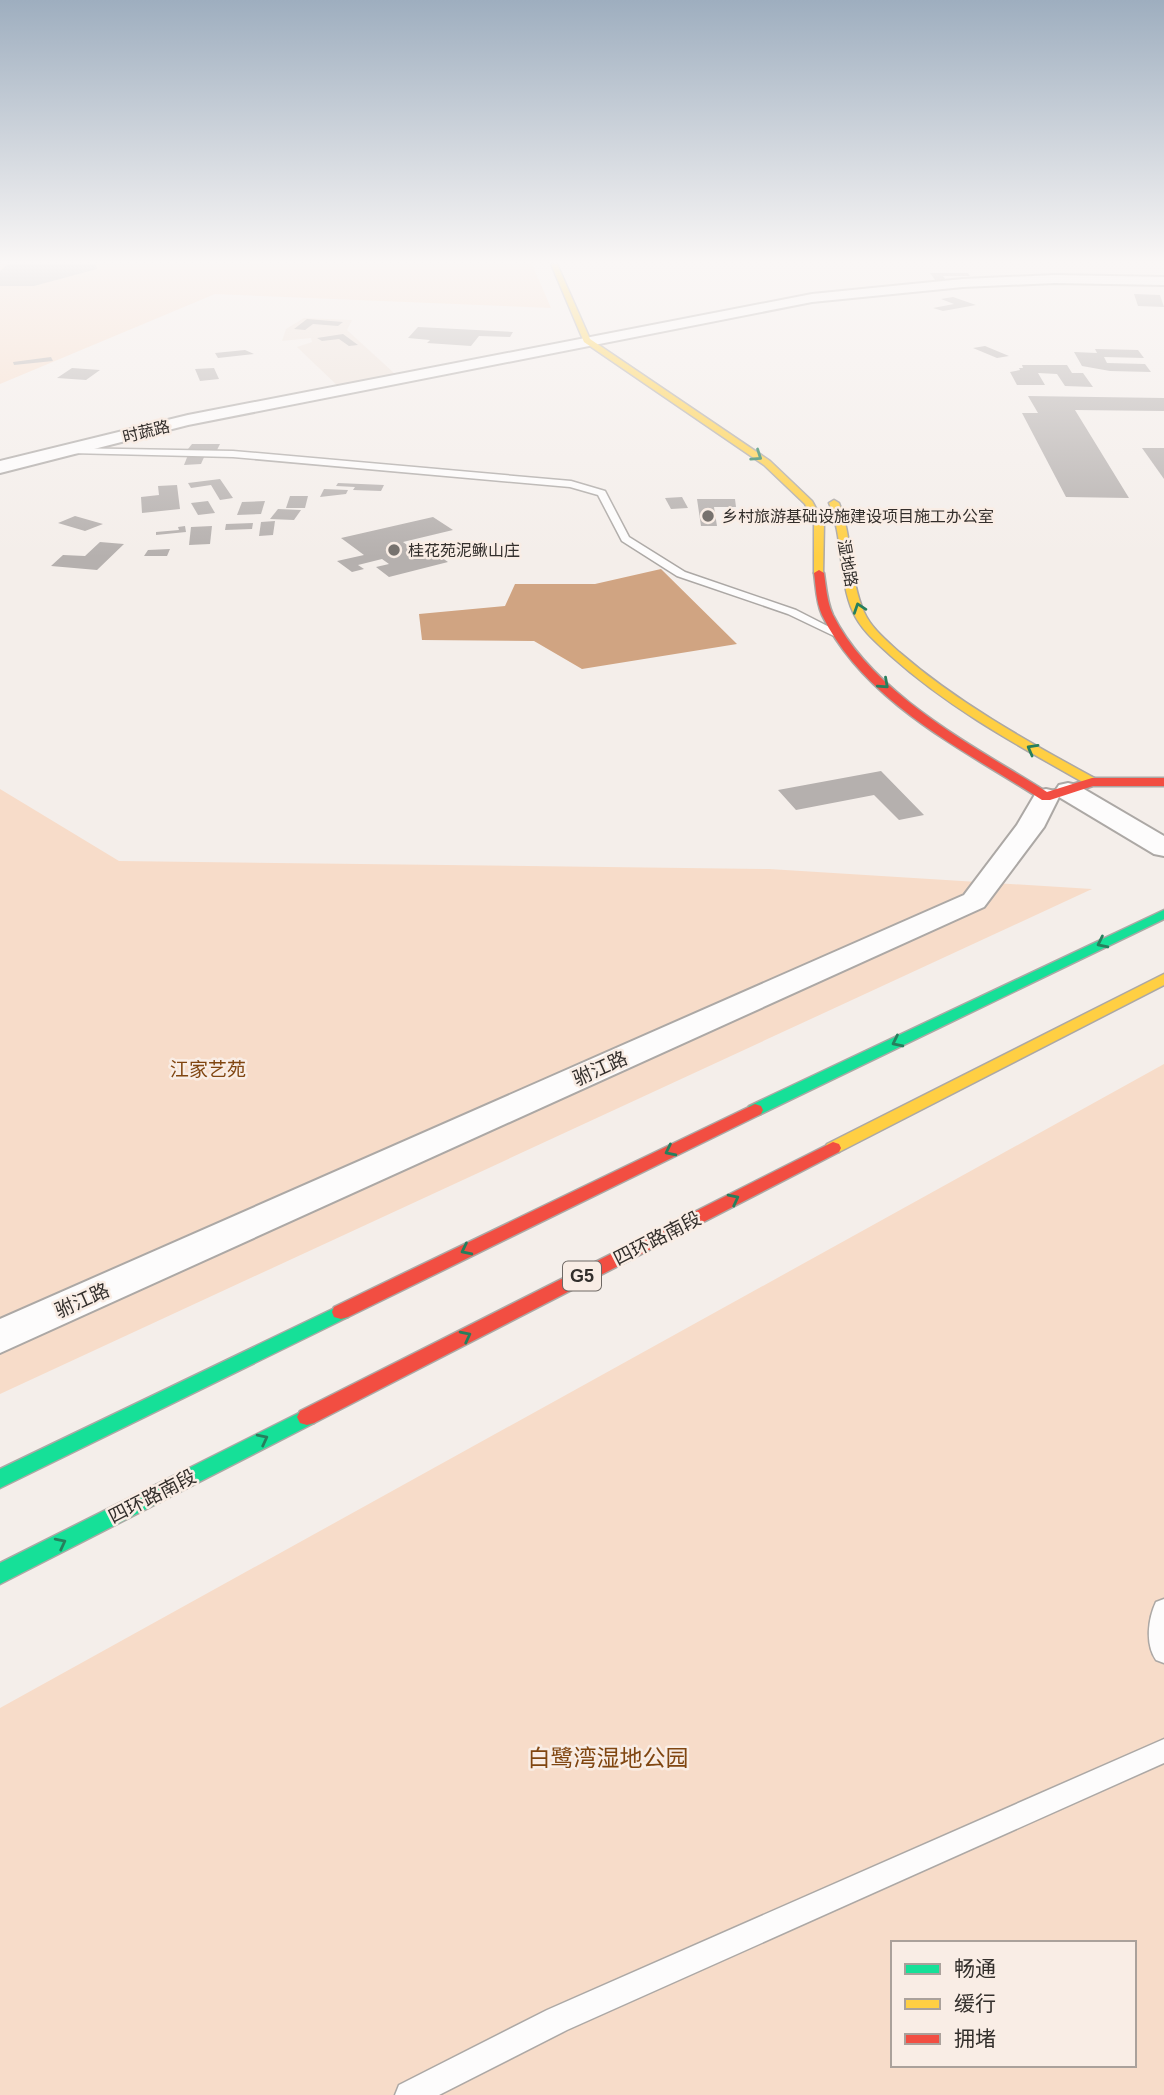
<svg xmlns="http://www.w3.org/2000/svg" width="1164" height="2095" viewBox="0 0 1164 2095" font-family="Helvetica,'Noto Sans SC',sans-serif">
	<rect width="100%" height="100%" fill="#f4eeea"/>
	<!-- built -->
	<polygon fill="#ede1d8" points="304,318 352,320 347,330 395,374 385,381 340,388 297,347 312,342 311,338 282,341 286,329"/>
	<!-- green -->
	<g fill="#f7dcc9" fill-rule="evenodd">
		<polygon points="0,264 532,264 551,308 215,294 0,384"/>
		<polygon points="0,789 119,861 769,869 1092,889 0,1394"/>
		<path d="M 1164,1064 L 1164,2095 L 0,2095 L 0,1708 ZM 893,1943 L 1134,1943 L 1134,2065 L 893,2065 Z"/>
	</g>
	<!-- water -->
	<polygon fill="#d0a482" points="661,569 737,644 582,669 534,641 422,640 419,614 505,606 515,584 595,584"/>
	<!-- building -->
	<g fill="#b5b0ae">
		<polygon points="8,264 96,264 97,269 34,286 0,286 0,271"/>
		<polygon points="930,273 968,273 970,276 943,276 946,280 935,280"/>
		<polygon points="1134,294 1160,295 1164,307 1138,306"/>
		<polygon points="953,297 976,305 943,311 933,308 954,304 941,299"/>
		<polygon points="307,319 343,322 338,326 313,324 305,330 294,329"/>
		<polygon points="418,327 513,332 510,337 479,336 471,346 427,343 430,340 408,338"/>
		<polygon points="343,334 358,345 349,346 339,339 322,341 317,338"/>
		<polygon points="985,346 1009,356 997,358 973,348"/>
		<polygon points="1095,349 1138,350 1144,358 1104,357 1107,363 1145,364 1151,372 1110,371 1082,366 1074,352 1097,353"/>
		<polygon points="245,350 254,354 218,358 215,353"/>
		<polygon points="51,357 53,361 14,365 13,362"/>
		<polygon points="1022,365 1067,365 1072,373 1083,373 1093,387 1065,386 1057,374 1038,373 1045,385 1017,385 1010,372 1020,370 1019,368 1023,368"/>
		<polygon points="72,368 100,370 86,380 57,378"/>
		<polygon points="214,368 219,379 200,381 195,369"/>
		<polygon points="1028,396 1164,398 1164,411 1075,410 1129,498 1066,497 1022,413 1038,413"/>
		<polygon points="192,444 220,444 217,450 188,449"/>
		<polygon points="1142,448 1164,448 1164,479"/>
		<polygon points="188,455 205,455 201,464 184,465"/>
		<polygon points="220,479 233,498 220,500 211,485 191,488 188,483"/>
		<polygon points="338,483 384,485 381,491 353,490 355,487 336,486"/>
		<polygon points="177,485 180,509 142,513 141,497 159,495 158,486"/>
		<polygon points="324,489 348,490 346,494 320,497"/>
		<polygon points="290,496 308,496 305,508 286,508"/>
		<polygon points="682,497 688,508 671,509 665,498"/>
		<polygon points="697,499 735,499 736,507 714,507 717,526 701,526"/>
		<polygon points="208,501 215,513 198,515 191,503"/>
		<polygon points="265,501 261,514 237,515 242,502"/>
		<polygon points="278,509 301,510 294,520 270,519"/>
		<polygon points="75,516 103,524 85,531 58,523"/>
		<polygon points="433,517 453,530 403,542 407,545 419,542 448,562 389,577 376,567 389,564 382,559 358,565 364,569 352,572 337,561 364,555 341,538"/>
		<polygon points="275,521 273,535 259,536 261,522"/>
		<polygon points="253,523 252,529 225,530 226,524"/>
		<polygon points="185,526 186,532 156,535 156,532 179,530 178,527"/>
		<polygon points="212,526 210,544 189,545 191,527"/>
		<polygon points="100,542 124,544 97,570 51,566 63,555 85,556"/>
		<polygon points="170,549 167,556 144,556 148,550"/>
		<polygon points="881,771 924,815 899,820 874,795 796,810 778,790"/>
	</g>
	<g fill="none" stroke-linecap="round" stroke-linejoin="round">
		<defs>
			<g id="lane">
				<polygon points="67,448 233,451 571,481 605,491 629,537 685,572 796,610 843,634 834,636 788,614 677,576 622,541 598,495 570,487 233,457 70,453 67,452"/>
				<path d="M 1164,1599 L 1164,1663 L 1156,1660 C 1145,1644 1148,1619 1156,1602 Z"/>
				<polygon points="1164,1739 1164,1763 567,2030 439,2095 395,2095 399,2085 547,2010"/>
			</g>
			<g id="street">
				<polygon points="1055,275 1164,277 1164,285 1055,283 963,287 812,302 188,425 0,473 0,461 188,415 812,294 963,279"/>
				<polygon points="1068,783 1077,785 1164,836 1164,856 1154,854 1059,797 1044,827 984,907 0,1353 0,1319 964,895 1017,825 1037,791 1046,789 1055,791 1059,785"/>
			</g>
			<g id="fast">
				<polygon points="1164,910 1164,919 761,1114 755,1116 747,1110 749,1106"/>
				<polygon points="341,1305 348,1307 350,1312 348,1317 0,1488 0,1469"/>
				<polygon points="307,1409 314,1411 317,1417 314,1423 0,1584 0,1563"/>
			</g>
			<g id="slow">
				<polygon points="551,264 557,264 590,339 770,461 812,501 824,523 823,575 814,573 814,523 805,504 764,465 584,342"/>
				<path d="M 834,500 L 839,503 C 853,538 849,578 864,612 C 871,628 886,640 899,652 C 959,704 1027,741 1096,779 L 1096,785 L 1088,785 C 1019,746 950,709 891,656 C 877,643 861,630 853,612 C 838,578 844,538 829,503 Z"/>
				<polygon points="1164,974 1164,985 839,1152 827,1152 825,1148 827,1144"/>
			</g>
			<g id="jam">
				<path d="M 819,570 L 824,573 C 826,587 827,602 833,615 C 873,695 974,746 1047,792 L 1092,778 L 1164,778 L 1164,786 L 1093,786 L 1050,800 L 1042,800 C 964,750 864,702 822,615 C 816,602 816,587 814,573 Z"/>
				<polygon points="755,1104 761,1106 763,1110 761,1114 348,1317 341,1319 334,1317 332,1312 334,1307"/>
				<polygon points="833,1142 839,1144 841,1148 839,1152 314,1423 307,1425 300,1423 297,1417 300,1411"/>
			</g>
		</defs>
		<!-- lane casing -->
		<use href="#lane" stroke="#aca8a5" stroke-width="3"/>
		<!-- street casing -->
		<use href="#street" stroke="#aca8a5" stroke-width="4"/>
		<!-- fast casing -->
		<use href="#fast" stroke="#aca8a5" stroke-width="3"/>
		<!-- slow casing -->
		<use href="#slow" stroke="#aca8a5" stroke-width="3"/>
		<!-- jam casing -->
		<use href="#jam" stroke="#aca8a5" stroke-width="3"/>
		<!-- lane -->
		<use href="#lane" fill="#fdfcfc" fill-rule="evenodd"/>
		<!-- street -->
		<use href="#street" fill="#fdfcfc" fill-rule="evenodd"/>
		<!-- fast -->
		<use href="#fast" fill="#16e098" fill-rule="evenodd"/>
		<!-- slow -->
		<use href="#slow" fill="#ffcf43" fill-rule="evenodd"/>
		<!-- jam -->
		<use href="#jam" fill="#f24e42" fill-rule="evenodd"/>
	</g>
	<!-- one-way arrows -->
	<defs><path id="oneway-chevron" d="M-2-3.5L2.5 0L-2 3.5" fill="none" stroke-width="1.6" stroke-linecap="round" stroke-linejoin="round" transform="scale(1.75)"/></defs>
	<g stroke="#267f5d">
		<use href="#oneway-chevron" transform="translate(757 456) rotate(34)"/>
		<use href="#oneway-chevron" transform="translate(859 608) rotate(-109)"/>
		<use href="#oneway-chevron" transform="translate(884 684) rotate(42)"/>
		<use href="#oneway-chevron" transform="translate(1032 749) rotate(-151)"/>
		<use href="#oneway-chevron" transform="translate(1102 943) rotate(154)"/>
		<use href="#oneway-chevron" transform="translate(897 1042) rotate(154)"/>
		<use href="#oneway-chevron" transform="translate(670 1151) rotate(154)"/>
		<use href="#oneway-chevron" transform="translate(734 1199) rotate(-27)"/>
		<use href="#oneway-chevron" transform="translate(466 1250) rotate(154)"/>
		<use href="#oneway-chevron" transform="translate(466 1336) rotate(-27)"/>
		<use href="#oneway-chevron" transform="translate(263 1439) rotate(-27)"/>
		<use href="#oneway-chevron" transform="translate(61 1543) rotate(-27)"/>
	</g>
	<!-- sky -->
	<linearGradient id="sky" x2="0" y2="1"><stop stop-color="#9eaebf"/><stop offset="0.47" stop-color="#faf7f6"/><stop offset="1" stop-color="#faf7f6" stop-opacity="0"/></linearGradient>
	<rect width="1164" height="557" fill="url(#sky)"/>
	<!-- markers -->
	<g fill="#77726e" stroke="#f9ede5" stroke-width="2.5">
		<circle cx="708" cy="516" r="7"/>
		<circle cx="394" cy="550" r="7"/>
	</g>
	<g text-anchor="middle" stroke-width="5" stroke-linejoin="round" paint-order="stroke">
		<!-- far-street labels -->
		<g font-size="16" fill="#332f2c" stroke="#f9ede5">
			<text transform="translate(146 431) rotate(-14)" y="6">时蔬路</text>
			<text transform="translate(848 563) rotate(80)" y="6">湿地路</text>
		</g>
		<!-- far-poi labels -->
		<g font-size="16" fill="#332f2c" stroke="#f9ede5" text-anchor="start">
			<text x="722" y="522">乡村旅游基础设施建设项目施工办公室</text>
			<text x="408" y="556">桂花苑泥鳅山庄</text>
		</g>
		<!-- shield labels -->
		<rect fill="#f9ede5" stroke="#6e6864" stroke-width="2" x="563" y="1261.5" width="38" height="29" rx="5"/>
		<g font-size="18" font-weight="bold" fill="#332f2c">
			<text x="582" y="1282">G5</text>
		</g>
		<!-- street labels -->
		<g font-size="19" fill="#332f2c" stroke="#f9ede5">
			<text transform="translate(600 1068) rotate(-24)" y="7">驸江路</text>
			<text transform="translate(657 1238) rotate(-27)" y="7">四环路南段</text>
			<text transform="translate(82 1300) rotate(-24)" y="7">驸江路</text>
			<text transform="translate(152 1496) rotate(-27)" y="7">四环路南段</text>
		</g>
		<!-- park labels -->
		<g font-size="19" fill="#804611" stroke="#f9ede5">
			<text x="208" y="1076">江家艺苑</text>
		</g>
		<!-- near-park labels -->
		<g font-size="23" fill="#804611" stroke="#f9ede5">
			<text x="608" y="1766">白鹭湾湿地公园</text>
		</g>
	</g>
	<!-- legend -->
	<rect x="891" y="1941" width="245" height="126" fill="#f9ede5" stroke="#aaa19b" stroke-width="2"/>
	<rect x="905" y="1964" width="35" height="10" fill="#16e098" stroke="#aaa19b" stroke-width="2"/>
	<text x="954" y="1976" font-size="21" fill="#332f2c">畅通</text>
	<rect x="905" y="1999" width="35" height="10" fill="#ffcf43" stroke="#aaa19b" stroke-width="2"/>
	<text x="954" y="2011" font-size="21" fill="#332f2c">缓行</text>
	<rect x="905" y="2034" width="35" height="10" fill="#f24e42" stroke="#aaa19b" stroke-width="2"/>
	<text x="954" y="2046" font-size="21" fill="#332f2c">拥堵</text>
</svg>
